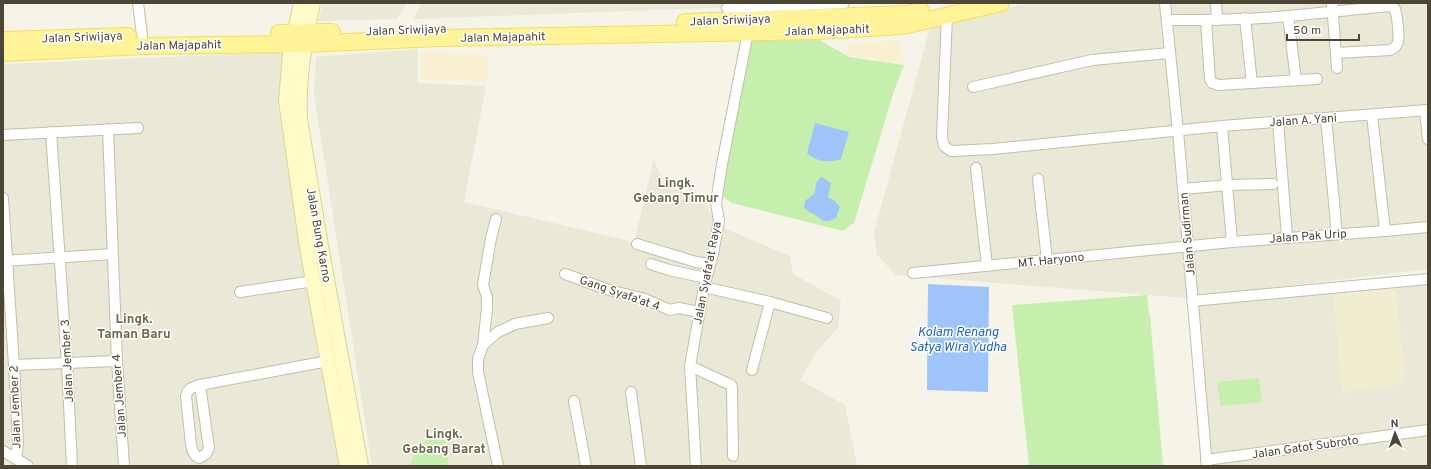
<svg xmlns="http://www.w3.org/2000/svg" width="1431" height="469" viewBox="0 0 1431 469" font-family="Overpass,sans-serif">
	<rect width="100%" height="100%" fill="#f6f4e8"/>
	<!-- residential -->
	<g fill="#eae8d6">
		<polygon points="323,3 407,3 397,19 318,21"/>
		<polygon points="421,3 733,3 733,7 414,19"/>
		<polygon points="1030,3 1428,3 1428,269 1186,298 896,275 877,255 874,232 931,24"/>
		<polygon points="418,49 417,83 486,86 464,202 634,242 654,159 663,183 704,201 717,225 790,256 793,274 841,301 838,328 817,351 800,380 845,405 857,466 372,466 314,94 316,57"/>
		<polygon points="284,52 278,108 339,466 3,466 3,64"/>
		<polygon points="1428,278 1428,466 1212,466 1197,305"/>
	</g>
	<!-- commercial -->
	<g fill="#f9f0d2">
		<polygon points="898,40 904,65 847,54 847,44"/>
		<polygon points="421,52 488,55 487,81 420,79"/>
	</g>
	<!-- education -->
	<polygon fill="#f0edd1" points="1395,285 1405,374 1400,384 1342,393 1333,293"/>
	<!-- green -->
	<g fill="#c6eead">
		<polygon points="814,37 849,57 904,65 894,91 854,223 843,231 732,203 722,196 749,38 789,40"/>
		<polygon points="1147,295 1149,314 1150,315 1163,466 1029,466 1012,305"/>
		<polygon points="1259,378 1262,402 1221,406 1217,382"/>
		<polygon points="444,432 449,466 410,466 417,445"/>
	</g>
	<!-- water -->
	<g fill="#9fc4f9">
		<path d="M 815,123 L 849,132 L 841,159 C 828,163 817,162 807,153 Z"/>
		<path d="M 822,177 L 831,183 L 828,197 L 835,201 L 840,207 L 836,218 C 825,224 824,221 815,215 C 811,212 808,212 804,208 L 805,201 L 815,193 C 816,185 815,181 822,177 Z"/>
		<polygon points="928,284 989,287 988,392 927,390"/>
	</g>
	<g fill="none" stroke-linecap="round" stroke-linejoin="round">
		<defs>
			<g id="street">
				<polyline points="138,3 142,35"/>
				<polyline points="1165,3 1178,131 1207,466"/>
				<polyline points="1216,3 1217,20"/>
				<polyline points="1332,3 1337,68"/>
				<polyline points="727,8 844,3"/>
				<polyline points="947,15 942,137 944,146 951,151 993,149 1222,126 1428,110"/>
				<polyline points="1288,16 1296,80"/>
				<polyline points="1245,18 1252,83"/>
				<path d="M 1167,20 C 1207,20 1249,20 1289,16 C 1323,13 1356,9 1390,6 L 1395,9 C 1397,16 1401,41 1396,46 C 1395,48 1392,49 1390,50 L 1336,53"/>
				<polyline points="1206,20 1210,79 1212,83 1219,85 1317,79"/>
				<polyline points="973,87 1092,60 1170,53"/>
				<polyline points="1425,110 1428,139"/>
				<polyline points="1372,115 1385,231"/>
				<polyline points="1326,118 1337,234"/>
				<polyline points="1278,122 1287,237"/>
				<polyline points="1222,126 1232,242"/>
				<polyline points="108,129 117,361 124,466"/>
				<polyline points="51,132 67,364 72,466"/>
				<polyline points="3,135 138,128"/>
				<polyline points="976,168 987,266"/>
				<polyline points="1038,179 1047,260"/>
				<polyline points="1183,189 1228,185 1273,184"/>
				<polyline points="3,198 14,365 18,444 16,458"/>
				<polyline points="496,219 491,238 483,285 487,297 487,309 483,345 478,359 478,372 498,466"/>
				<polyline points="637,244 696,262 709,264"/>
				<polyline points="3,261 112,254"/>
				<polyline points="651,264 669,270 706,278"/>
				<polyline points="913,273 1232,242 1385,231 1428,227"/>
				<polyline points="565,274 609,290 645,299 670,310 679,308 699,312"/>
				<polyline points="704,287 770,302 827,318"/>
				<polyline points="240,292 314,281"/>
				<polyline points="1192,301 1428,279"/>
				<polyline points="483,345 498,332 515,324 548,318"/>
				<polyline points="14,365 117,361"/>
				<polyline points="690,366 696,466"/>
				<polyline points="752,370 770,302"/>
				<path d="M 200,385 L 209,448 L 206,454 L 199,458 C 193,455 192,450 191,444 L 186,396 C 188,388 193,387 200,385 L 328,361"/>
				<polyline points="631,392 641,466"/>
				<polyline points="574,401 586,466"/>
				<polyline points="3,451 28,466"/>
				<polyline points="733,456 732,387 731,385 690,366 704,287 713,254 719,221 716,203 722,164 749,27"/>
				<polyline points="1206,460 1428,430"/>
			</g>
			<g id="secondary">
				<polyline points="301,3 290,54 286,101 307,248 347,466"/>
				<path d="M 313,3 C 305,42 298,79 300,119 L 321,246 L 361,466"/>
			</g>
			<g id="primary">
				<polyline points="685,22 881,15 906,14 921,11"/>
				<polyline points="279,33 332,32"/>
				<polyline points="3,40 128,36"/>
				<polyline points="3,53 142,46 304,44 438,38 816,31 888,27 907,25 1001,3"/>
			</g>
		</defs>
		<!-- street casing -->
		<use href="#street" stroke="#c3beaa" stroke-width="12"/>
		<!-- secondary casing -->
		<use href="#secondary" stroke="#dbd493" stroke-width="16"/>
		<!-- primary casing -->
		<use href="#primary" stroke="#f1de5b" stroke-width="18"/>
		<!-- street -->
		<use href="#street" stroke="#fff" stroke-width="10"/>
		<!-- secondary -->
		<use href="#secondary" stroke="#fffbc9" stroke-width="14"/>
		<!-- primary -->
		<use href="#primary" stroke="#fff398" stroke-width="16"/>
	</g>
	<g text-anchor="middle" stroke-width="3" stroke-linejoin="round" paint-order="stroke">
		<!-- street labels -->
		<g font-size="12" fill="#4b4636" stroke="#fff">
			<text transform="translate(730 20) rotate(-2)" y="4">Jalan Sriwijaya</text>
			<text transform="translate(406 30) rotate(-2)" y="4">Jalan Sriwijaya</text>
			<text transform="translate(827 30) rotate(-2)" y="4">Jalan Majapahit</text>
			<text transform="translate(82 37) rotate(-2)" y="4">Jalan Sriwijaya</text>
			<text transform="translate(503 37) rotate(-1)" y="4">Jalan Majapahit</text>
			<text transform="translate(179 45) rotate(-1)" y="4">Jalan Majapahit</text>
			<text transform="translate(1303 120) rotate(-4)" y="4">Jalan A. Yani</text>
			<text transform="translate(1187 234) rotate(-95)" y="4">Jalan Sudirman</text>
			<text transform="translate(319 235) rotate(80)" y="4">Jalan Bung Karno</text>
			<text transform="translate(1308 236) rotate(-4)" y="4">Jalan Pak Urip</text>
			<text transform="translate(1051 260) rotate(-6)" y="4">MT. Haryono</text>
			<text transform="translate(707 273) rotate(-79)" y="4">Jalan Syafa'at Raya</text>
			<text transform="translate(620 293) rotate(19)" y="4">Gang Syafa'at 4</text>
			<text transform="translate(67 361) rotate(-93)" y="4">Jalan Jember 3</text>
			<text transform="translate(119 396) rotate(-94)" y="4">Jalan Jember 4</text>
			<text transform="translate(15 407) rotate(-92)" y="4">Jalan Jember 2</text>
			<text transform="translate(1305 447) rotate(-8)" y="4">Jalan Gatot Subroto</text>
		</g>
		<!-- neighbourhood labels -->
		<g font-size="13" font-weight="bold" fill="#6f674c" stroke="#fff">
			<text x="676" y="187">Lingk.<tspan x="676" dy="15">Gebang Timur</tspan></text>
			<text x="134" y="323">Lingk.<tspan x="134" dy="15">Taman Baru</tspan></text>
			<text x="444" y="438">Lingk.<tspan x="444" dy="15">Gebang Barat</tspan></text>
		</g>
		<!-- water labels -->
		<g font-size="13" font-style="italic" fill="#2163c4" stroke="#fff">
			<text x="958" y="336">Kolam Renang<tspan x="958" dy="15">Satya Wira Yudha</tspan></text>
		</g>
	</g>
	<!-- border -->
	<rect width="1431" height="469" fill="none" stroke="#4b4636" stroke-width="8"/>
	<!-- north arrow -->
	<g transform="translate(1395 433) rotate(358)" stroke="#ffffff" stroke-width="3" paint-order="stroke">
	<path d="M0-3L7 15L0 10L-7 15Z" fill="#4b4636"/>
	<text y="-6" font-size="11" font-weight="bold" text-anchor="middle" fill="#4b4636">N</text>
	</g>
	<!-- scale -->
	<path d="M1287 34v6h72v-6" fill="none" stroke="#4b4636" stroke-width="2"/>
	<text x="1293" y="34" font-size="12" fill="#4b4636" stroke="#ffffff" stroke-width="3" paint-order="stroke">50 m</text>
</svg>
